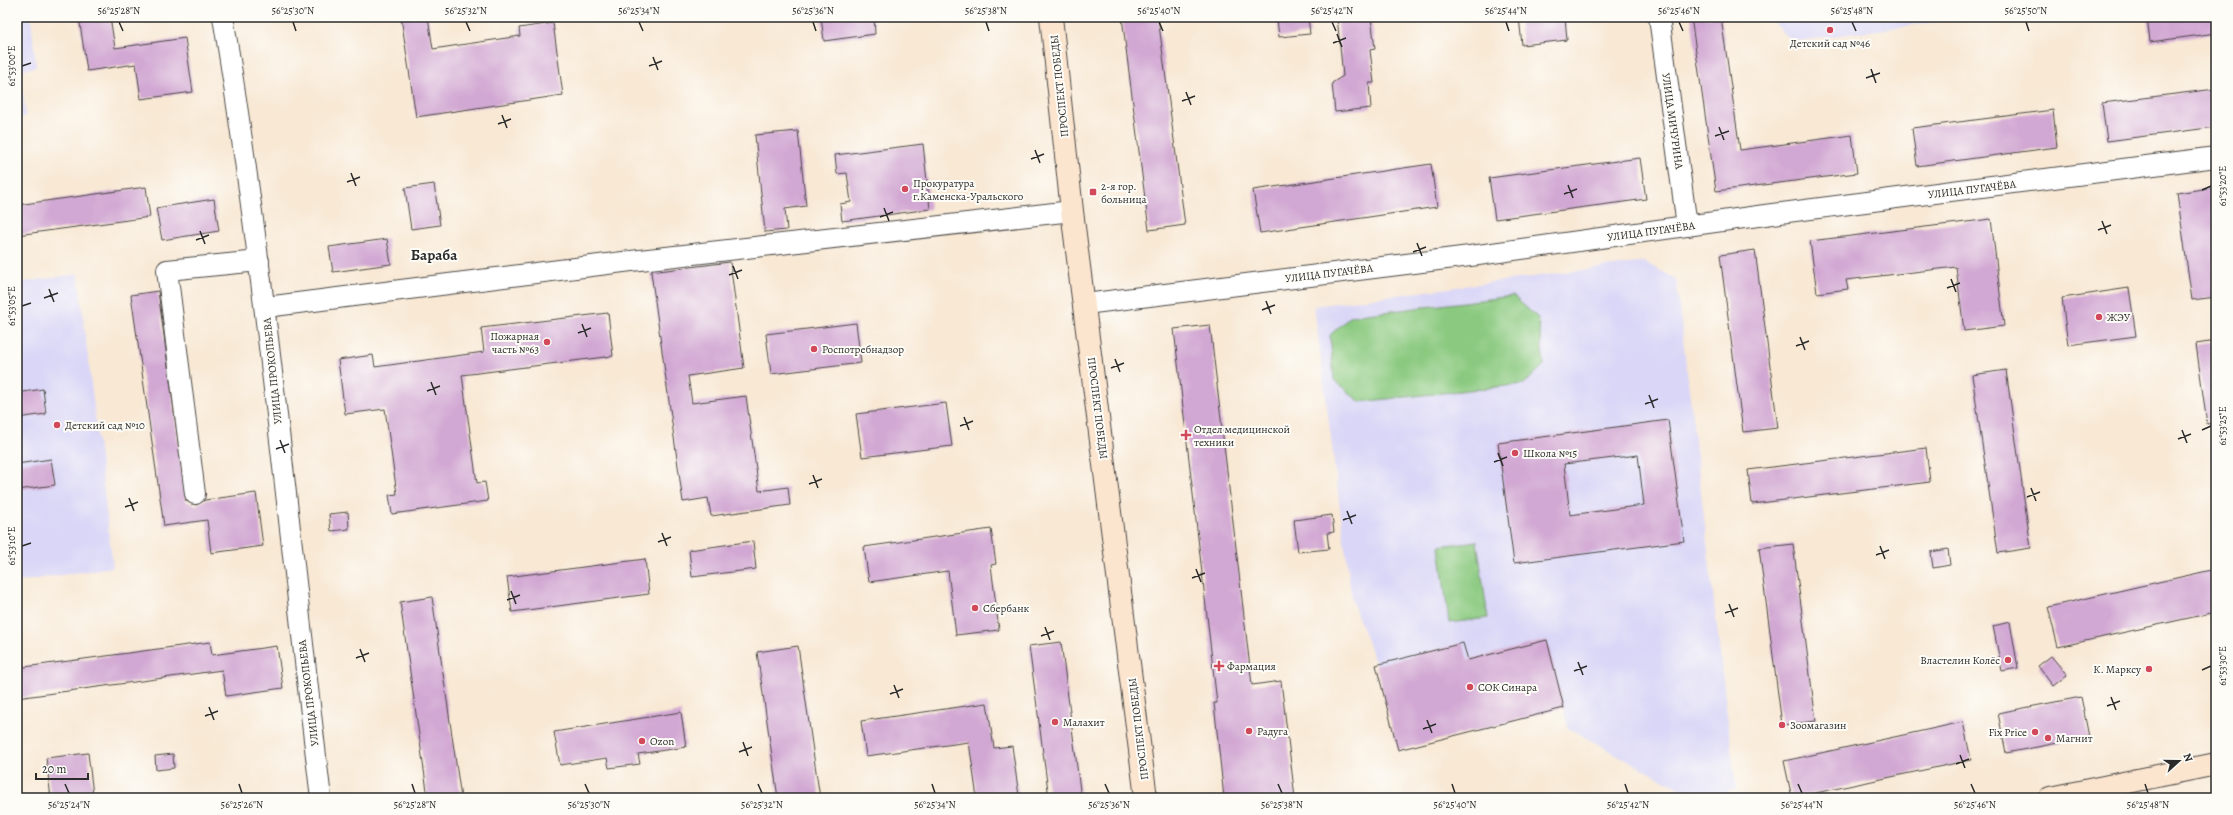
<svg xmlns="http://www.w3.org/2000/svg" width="2233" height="815" viewBox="0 0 2233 815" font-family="Alegreya,serif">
	<rect width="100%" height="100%" fill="#fdfcf7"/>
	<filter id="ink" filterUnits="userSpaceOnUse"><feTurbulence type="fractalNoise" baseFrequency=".025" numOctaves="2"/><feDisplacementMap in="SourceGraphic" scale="8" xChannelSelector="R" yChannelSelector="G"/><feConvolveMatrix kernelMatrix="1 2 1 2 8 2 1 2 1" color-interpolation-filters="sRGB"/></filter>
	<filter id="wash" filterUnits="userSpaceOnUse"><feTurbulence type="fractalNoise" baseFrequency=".012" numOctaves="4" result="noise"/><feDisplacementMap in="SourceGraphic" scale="16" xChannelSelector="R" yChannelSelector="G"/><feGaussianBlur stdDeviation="0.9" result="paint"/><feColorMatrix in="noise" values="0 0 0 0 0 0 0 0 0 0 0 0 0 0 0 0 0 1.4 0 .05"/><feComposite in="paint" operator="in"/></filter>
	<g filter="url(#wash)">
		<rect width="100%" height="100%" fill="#f8e8d4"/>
		<!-- built -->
		<g fill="#d9d6f7">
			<polygon points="17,17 31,17 36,67 20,70 26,117 17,118"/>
			<polygon points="1769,17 1963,17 1963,18 1792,42"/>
			<polygon points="1644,262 1676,279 1736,790 1701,798 1697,798 1568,728 1547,640 1468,660 1463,643 1376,665 1352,601 1314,306"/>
			<polygon points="78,274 113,567 17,582 17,283"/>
		</g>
		<!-- green -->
		<g fill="#8ac97f" stroke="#5a7a55">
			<polygon points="1513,296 1538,318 1544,365 1524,384 1360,402 1334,380 1330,335 1351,316"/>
			<polygon points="1477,541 1488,618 1449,623 1439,546"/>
		</g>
		<g id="blocks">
			<!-- building -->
			<g fill="#d1a7d3" fill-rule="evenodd">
				<polygon points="79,17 110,17 115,48 185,38 193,92 141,99 136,64 87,71"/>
				<polygon points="401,17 428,17 433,49 520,36 519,28 553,23 563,95 416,117"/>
				<polygon points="821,17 874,17 875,34 824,41"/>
				<polygon points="1122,17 1158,17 1185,225 1149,230"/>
				<polygon points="1298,17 1308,17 1310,34 1279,37 1277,19"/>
				<polygon points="1337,17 1371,17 1375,49 1370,50 1374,83 1369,83 1371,108 1335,112 1332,83 1343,76"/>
				<polygon points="1519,17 1565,17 1567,40 1522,45"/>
				<polygon points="1691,17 1721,17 1740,150 1852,135 1857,173 1716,191"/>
				<polygon points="2147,17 2216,17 2216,33 2150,42"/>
				<polygon points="2216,89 2216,127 2107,141 2102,103"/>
				<polygon points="2053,110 2057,147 1917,166 1912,128"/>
				<polygon points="798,131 806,206 785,209 787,230 765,232 755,135"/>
				<polygon points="923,144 930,209 842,221 840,204 851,202 847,173 837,174 835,155"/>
				<polygon points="1640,158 1646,199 1495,219 1489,178"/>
				<polygon points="1431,164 1437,207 1260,233 1253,190"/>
				<polygon points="434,184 440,225 411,229 405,188"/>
				<polygon points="146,187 150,217 17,235 17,205"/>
				<polygon points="2216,187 2216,297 2192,300 2177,193"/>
				<polygon points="214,199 219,231 162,240 156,208"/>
				<polygon points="1991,219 2004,326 1964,331 1956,267 1846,280 1848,289 1817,293 1810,241"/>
				<polygon points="387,239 391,264 333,272 329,247"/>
				<polygon points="1755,250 1778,428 1743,432 1720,255"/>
				<polygon points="730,262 744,368 688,376 692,403 746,396 759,491 788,487 790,505 711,516 708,498 683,502 651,272"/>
				<polygon points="2129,288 2136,336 2068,345 2062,298"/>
				<polygon points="158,291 186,501 196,505 205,500 256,493 263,546 211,553 207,520 164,526 131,295"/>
				<polygon points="608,313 613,356 462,375 477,483 485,482 488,501 392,514 389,495 397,494 385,409 345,414 338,360 373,355 375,367 484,352 481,328"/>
				<polygon points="856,323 861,363 771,374 766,334"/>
				<polygon points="1210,325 1252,685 1281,681 1295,798 1224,798 1214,703 1217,703 1174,329"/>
				<polygon points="2216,341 2216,423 2207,424 2196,344"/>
				<polygon points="2006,370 2031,548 1998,553 1972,375"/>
				<polygon points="43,389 46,414 17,418 17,393"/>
				<polygon points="946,403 952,446 862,457 856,414"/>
				<path d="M 1668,420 L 1684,541 L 1514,563 L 1498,443 ZM 1638,455 L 1644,505 L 1570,515 L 1564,464 Z"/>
				<polygon points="1926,448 1930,482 1752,504 1748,470"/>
				<polygon points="51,459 55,485 17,490 17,464"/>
				<polygon points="348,512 349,529 331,531 329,514"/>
				<polygon points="1332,515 1334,532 1327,533 1329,549 1298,552 1294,520"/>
				<polygon points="991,529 996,564 991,565 999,630 956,635 948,571 869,582 864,547"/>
				<polygon points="753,541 756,569 692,577 689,550"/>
				<polygon points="1793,544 1816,721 1782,725 1759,548"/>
				<polygon points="1948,549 1950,565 1933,568 1931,552"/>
				<polygon points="645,559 649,594 512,612 507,577"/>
				<polygon points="2216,569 2216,612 2058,647 2048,607"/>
				<polygon points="432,597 461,798 428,798 400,602"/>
				<polygon points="2010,622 2018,668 2002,671 1993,626"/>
				<polygon points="1547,640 1564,708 1398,750 1376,665 1463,643 1468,660"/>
				<polygon points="210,642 212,655 277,646 283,688 226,696 222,670 17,698 17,668"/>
				<polygon points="1061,642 1081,798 1049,798 1029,646"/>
				<polygon points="798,646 814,758 820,798 778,798 757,652"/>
				<polygon points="2051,656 2067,675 2053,686 2038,666"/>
				<polygon points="2081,697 2089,737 2006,753 1998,713"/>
				<polygon points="987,703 994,748 1012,746 1019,796 977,798 969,742 866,756 861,721"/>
				<polygon points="681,712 686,747 638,754 640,764 609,768 607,758 560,765 554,732"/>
				<polygon points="1963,722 1971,760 1792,798 1784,761"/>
				<polygon points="88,753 93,794 51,798 46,758"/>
				<polygon points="173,754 174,768 156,770 155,756"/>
			</g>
		</g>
	</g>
	<g filter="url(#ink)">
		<use href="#blocks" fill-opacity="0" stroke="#4a4744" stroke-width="1"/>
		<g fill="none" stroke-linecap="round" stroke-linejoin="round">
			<defs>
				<g id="street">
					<path d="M 223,17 C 266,276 289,537 321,798"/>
					<polyline points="1659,17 1687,226"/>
					<polyline points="1085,304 1478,255 1765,215 2216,157"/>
					<polyline points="266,307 631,261 1072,211"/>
					<polyline points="195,494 167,270 259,261"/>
				</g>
				<g id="secondary">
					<polyline points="1051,17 1072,211 1146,798"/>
					<polyline points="2050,798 2216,764"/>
				</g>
			</defs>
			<!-- street casing -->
			<use href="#street" stroke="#4a4744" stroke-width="22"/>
			<!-- secondary casing -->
			<use href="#secondary" stroke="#4a4744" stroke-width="24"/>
			<!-- street -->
			<use href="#street" stroke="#fff" stroke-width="20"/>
			<!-- secondary -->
			<use href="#secondary" stroke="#fce5cf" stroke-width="22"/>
		</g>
	</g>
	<!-- ticks -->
	<path fill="none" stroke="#2b2b2b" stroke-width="1.5" d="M 119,22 L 123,31M 293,22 L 296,31M 466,22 L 470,31M 639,22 L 643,31M 813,22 L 816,31M 986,22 L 989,31M 1159,22 L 1163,31M 1332,22 L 1336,31M 1506,22 L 1509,31M 1679,22 L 1683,31M 1852,22 L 1856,31M 2026,22 L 2029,31M 1337,34 L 1342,47M 1333,43 L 1346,38M 653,57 L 658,70M 22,66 L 31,63M 649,66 L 662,61M 1871,69 L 1876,83M 1866,78 L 1880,73M 1186,92 L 1191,105M 1182,101 L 1195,96M 502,115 L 507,128M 498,124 L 511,119M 1719,127 L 1724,140M 1715,136 L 1729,131M 1035,150 L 1040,163M 1031,159 L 1044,154M 351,173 L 356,186M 347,182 L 360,177M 1568,185 L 1573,198M 2202,190 L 2211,186M 1564,194 L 1577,189M 884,208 L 889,221M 880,217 L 893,212M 2102,221 L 2107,234M 2098,230 L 2111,225M 200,231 L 205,244M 196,240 L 209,235M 1417,243 L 1422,256M 1413,252 L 1426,247M 733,266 L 738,279M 729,275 L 742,270M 1951,279 L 1956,292M 1947,288 L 1960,283M 49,289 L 54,302M 44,298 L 58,293M 1266,301 L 1271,314M 22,306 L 31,303M 1262,310 L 1275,305M 582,324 L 587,337M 578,333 L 591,328M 1800,337 L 1805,350M 1796,346 L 1809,341M 1115,359 L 1120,372M 1111,368 L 1124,363M 431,382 L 436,395M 427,391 L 440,386M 1649,395 L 1654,408M 1645,404 L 1658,399M 964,417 L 969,430M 960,426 L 973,421M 2182,430 L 2187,443M 2202,430 L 2211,426M 2178,439 L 2191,434M 280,440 L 285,453M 276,449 L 289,444M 1498,453 L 1503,466M 1494,462 L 1507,457M 813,475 L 818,488M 809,484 L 822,479M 2031,488 L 2036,501M 2027,497 L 2040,492M 129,498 L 134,511M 125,507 L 138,502M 1347,511 L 1352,524M 1343,520 L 1356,515M 662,533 L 667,546M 658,542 L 671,537M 22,546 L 31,543M 1880,546 L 1885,559M 1876,555 L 1889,550M 1196,569 L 1201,582M 1192,578 L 1205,573M 511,591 L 516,604M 507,600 L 520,595M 1729,604 L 1734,617M 1725,613 L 1738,608M 1045,627 L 1050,640M 1041,636 L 1054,631M 360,649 L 365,662M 356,658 L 369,653M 1578,662 L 1583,675M 2202,670 L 2211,666M 1574,671 L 1587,666M 894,685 L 899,698M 890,694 L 903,689M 2111,697 L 2116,710M 2107,706 L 2120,701M 209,707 L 214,720M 205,716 L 218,711M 1427,720 L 1432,733M 1423,729 L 1436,724M 743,742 L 748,756M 739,752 L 752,747M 1960,755 L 1965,768M 1956,764 L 1969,759M 65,784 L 69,793M 239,784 L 242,793M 412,784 L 415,793M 585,784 L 589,793M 758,784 L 762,793M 932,784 L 935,793M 1105,784 L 1109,793M 1278,784 L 1282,793M 1452,784 L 1455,793M 1625,784 L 1628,793M 1798,784 L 1802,793M 1971,784 L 1975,793M 2145,784 L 2148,793"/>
	<!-- markers -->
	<g fill="#d1495b" stroke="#fdfcf7" stroke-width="1.5">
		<circle cx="1830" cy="30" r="4"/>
		<circle cx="905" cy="189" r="4"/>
		<rect x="1089" y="188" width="8" height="8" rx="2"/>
		<circle cx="2099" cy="317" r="4"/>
		<circle cx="547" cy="342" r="4"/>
		<circle cx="814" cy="349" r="4"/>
		<circle cx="57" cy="425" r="4"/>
		<path d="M1184 429h4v4h4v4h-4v4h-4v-4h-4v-4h4z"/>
		<circle cx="1515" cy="453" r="4"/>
		<circle cx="975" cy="608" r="4"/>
		<circle cx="2008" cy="660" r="4"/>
		<path d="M1217 660h4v4h4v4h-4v4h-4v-4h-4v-4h4z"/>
		<circle cx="2149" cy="669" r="4"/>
		<circle cx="1470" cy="687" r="4"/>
		<circle cx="1055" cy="722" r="4"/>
		<circle cx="1782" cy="725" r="4"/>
		<circle cx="1249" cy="731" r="4"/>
		<circle cx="2035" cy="732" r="4"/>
		<circle cx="2048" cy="738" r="4"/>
		<circle cx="642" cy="741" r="4"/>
	</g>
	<g text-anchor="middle" stroke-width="4" stroke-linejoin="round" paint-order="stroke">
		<!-- poi labels -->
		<g font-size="11" fill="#2b2b2b" stroke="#fdfcf7" text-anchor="start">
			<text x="1830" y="47" text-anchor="middle">Детский сад №46</text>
			<text x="913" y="187">Прокуратура<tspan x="913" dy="13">г.Каменска-Уральского</tspan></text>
			<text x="1101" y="190">2-я гор.<tspan x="1101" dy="13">больница</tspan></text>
			<text x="2107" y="321">ЖЭУ</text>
			<text x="539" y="340" text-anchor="end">Пожарная<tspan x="539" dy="13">часть №63</tspan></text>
			<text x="822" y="353">Роспотребнадзор</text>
			<text x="65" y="429">Детский сад №10</text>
			<text x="1194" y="433">Отдел медицинской<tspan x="1194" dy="13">техники</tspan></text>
			<text x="1523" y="457">Школа №15</text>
			<text x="983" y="612">Сбербанк</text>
			<text x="2000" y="664" text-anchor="end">Властелин Колёс</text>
			<text x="1227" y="670">Фармация</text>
			<text x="2141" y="673" text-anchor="end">К. Марксу</text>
			<text x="1478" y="691">СОК Синара</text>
			<text x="1063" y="726">Малахит</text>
			<text x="1790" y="729">Зоомагазин</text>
			<text x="1257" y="735">Радуга</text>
			<text x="2027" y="736" text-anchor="end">Fix Price</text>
			<text x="2056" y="742">Магнит</text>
			<text x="650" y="745">Ozon</text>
		</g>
		<!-- street labels -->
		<g font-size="11" fill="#2b2b2b" stroke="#fdfcf7">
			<text transform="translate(1059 86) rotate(-96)" y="4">ПРОСПЕКТ ПОБЕДЫ</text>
			<text transform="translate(1673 121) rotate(82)" y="4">УЛИЦА МИЧУРИНА</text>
			<text transform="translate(1972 189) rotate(-7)" y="4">УЛИЦА ПУГАЧЁВА</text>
			<text transform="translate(1651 231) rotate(-8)" y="4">УЛИЦА ПУГАЧЁВА</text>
			<text transform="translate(1329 273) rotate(-7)" y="4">УЛИЦА ПУГАЧЁВА</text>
			<text transform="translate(272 371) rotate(-96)" y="4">УЛИЦА ПРОКОПЬЕВА</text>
			<text transform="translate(1098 408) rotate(83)" y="4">ПРОСПЕКТ ПОБЕДЫ</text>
			<text transform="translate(308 693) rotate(-97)" y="4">УЛИЦА ПРОКОПЬЕВА</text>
			<text transform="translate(1138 729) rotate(-97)" y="4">ПРОСПЕКТ ПОБЕДЫ</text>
		</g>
		<!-- district labels -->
		<g font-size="15" font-weight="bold" fill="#2b2b2b" stroke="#fdfcf7">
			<text x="434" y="260">Бараба</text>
		</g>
	</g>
	<!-- margin -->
	<rect width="2233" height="815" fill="none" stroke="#fdfcf7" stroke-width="44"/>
	<!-- north arrow -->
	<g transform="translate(2179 761) rotate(69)" stroke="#fdfcf7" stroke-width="3" paint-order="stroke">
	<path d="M0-3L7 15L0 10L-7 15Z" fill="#2b2b2b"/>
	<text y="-6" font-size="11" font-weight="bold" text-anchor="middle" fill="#2b2b2b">N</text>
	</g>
	<!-- scale -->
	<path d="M36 773v6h52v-6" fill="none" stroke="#2b2b2b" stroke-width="2"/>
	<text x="42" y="773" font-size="12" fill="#2b2b2b" stroke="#fdfcf7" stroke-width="3" paint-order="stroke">20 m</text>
	<rect x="22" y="22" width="2189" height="771" fill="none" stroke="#2b2b2b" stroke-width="1.5"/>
	<g font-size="10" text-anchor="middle" fill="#2b2b2b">
		<text x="119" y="14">56°25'28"N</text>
		<text x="293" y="14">56°25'30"N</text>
		<text x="466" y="14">56°25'32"N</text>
		<text x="639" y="14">56°25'34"N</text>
		<text x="813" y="14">56°25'36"N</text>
		<text x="986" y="14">56°25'38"N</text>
		<text x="1159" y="14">56°25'40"N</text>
		<text x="1332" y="14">56°25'42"N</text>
		<text x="1506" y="14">56°25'44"N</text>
		<text x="1679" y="14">56°25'46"N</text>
		<text x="1852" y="14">56°25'48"N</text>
		<text x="2026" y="14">56°25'50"N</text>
		<text transform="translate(11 66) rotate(-90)" y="4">61°53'00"E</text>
		<text transform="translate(2222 186) rotate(-90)" y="4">61°53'20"E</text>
		<text transform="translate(11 306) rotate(-90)" y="4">61°53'05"E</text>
		<text transform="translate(2222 426) rotate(-90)" y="4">61°53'25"E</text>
		<text transform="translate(11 546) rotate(-90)" y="4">61°53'10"E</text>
		<text transform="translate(2222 666) rotate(-90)" y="4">61°53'30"E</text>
		<text x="69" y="808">56°25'24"N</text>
		<text x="242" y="808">56°25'26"N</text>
		<text x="415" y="808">56°25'28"N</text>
		<text x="589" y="808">56°25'30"N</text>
		<text x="762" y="808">56°25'32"N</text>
		<text x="935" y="808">56°25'34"N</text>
		<text x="1109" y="808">56°25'36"N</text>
		<text x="1282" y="808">56°25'38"N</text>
		<text x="1455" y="808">56°25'40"N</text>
		<text x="1628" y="808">56°25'42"N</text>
		<text x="1802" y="808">56°25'44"N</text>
		<text x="1975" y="808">56°25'46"N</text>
		<text x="2148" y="808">56°25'48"N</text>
	</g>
</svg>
